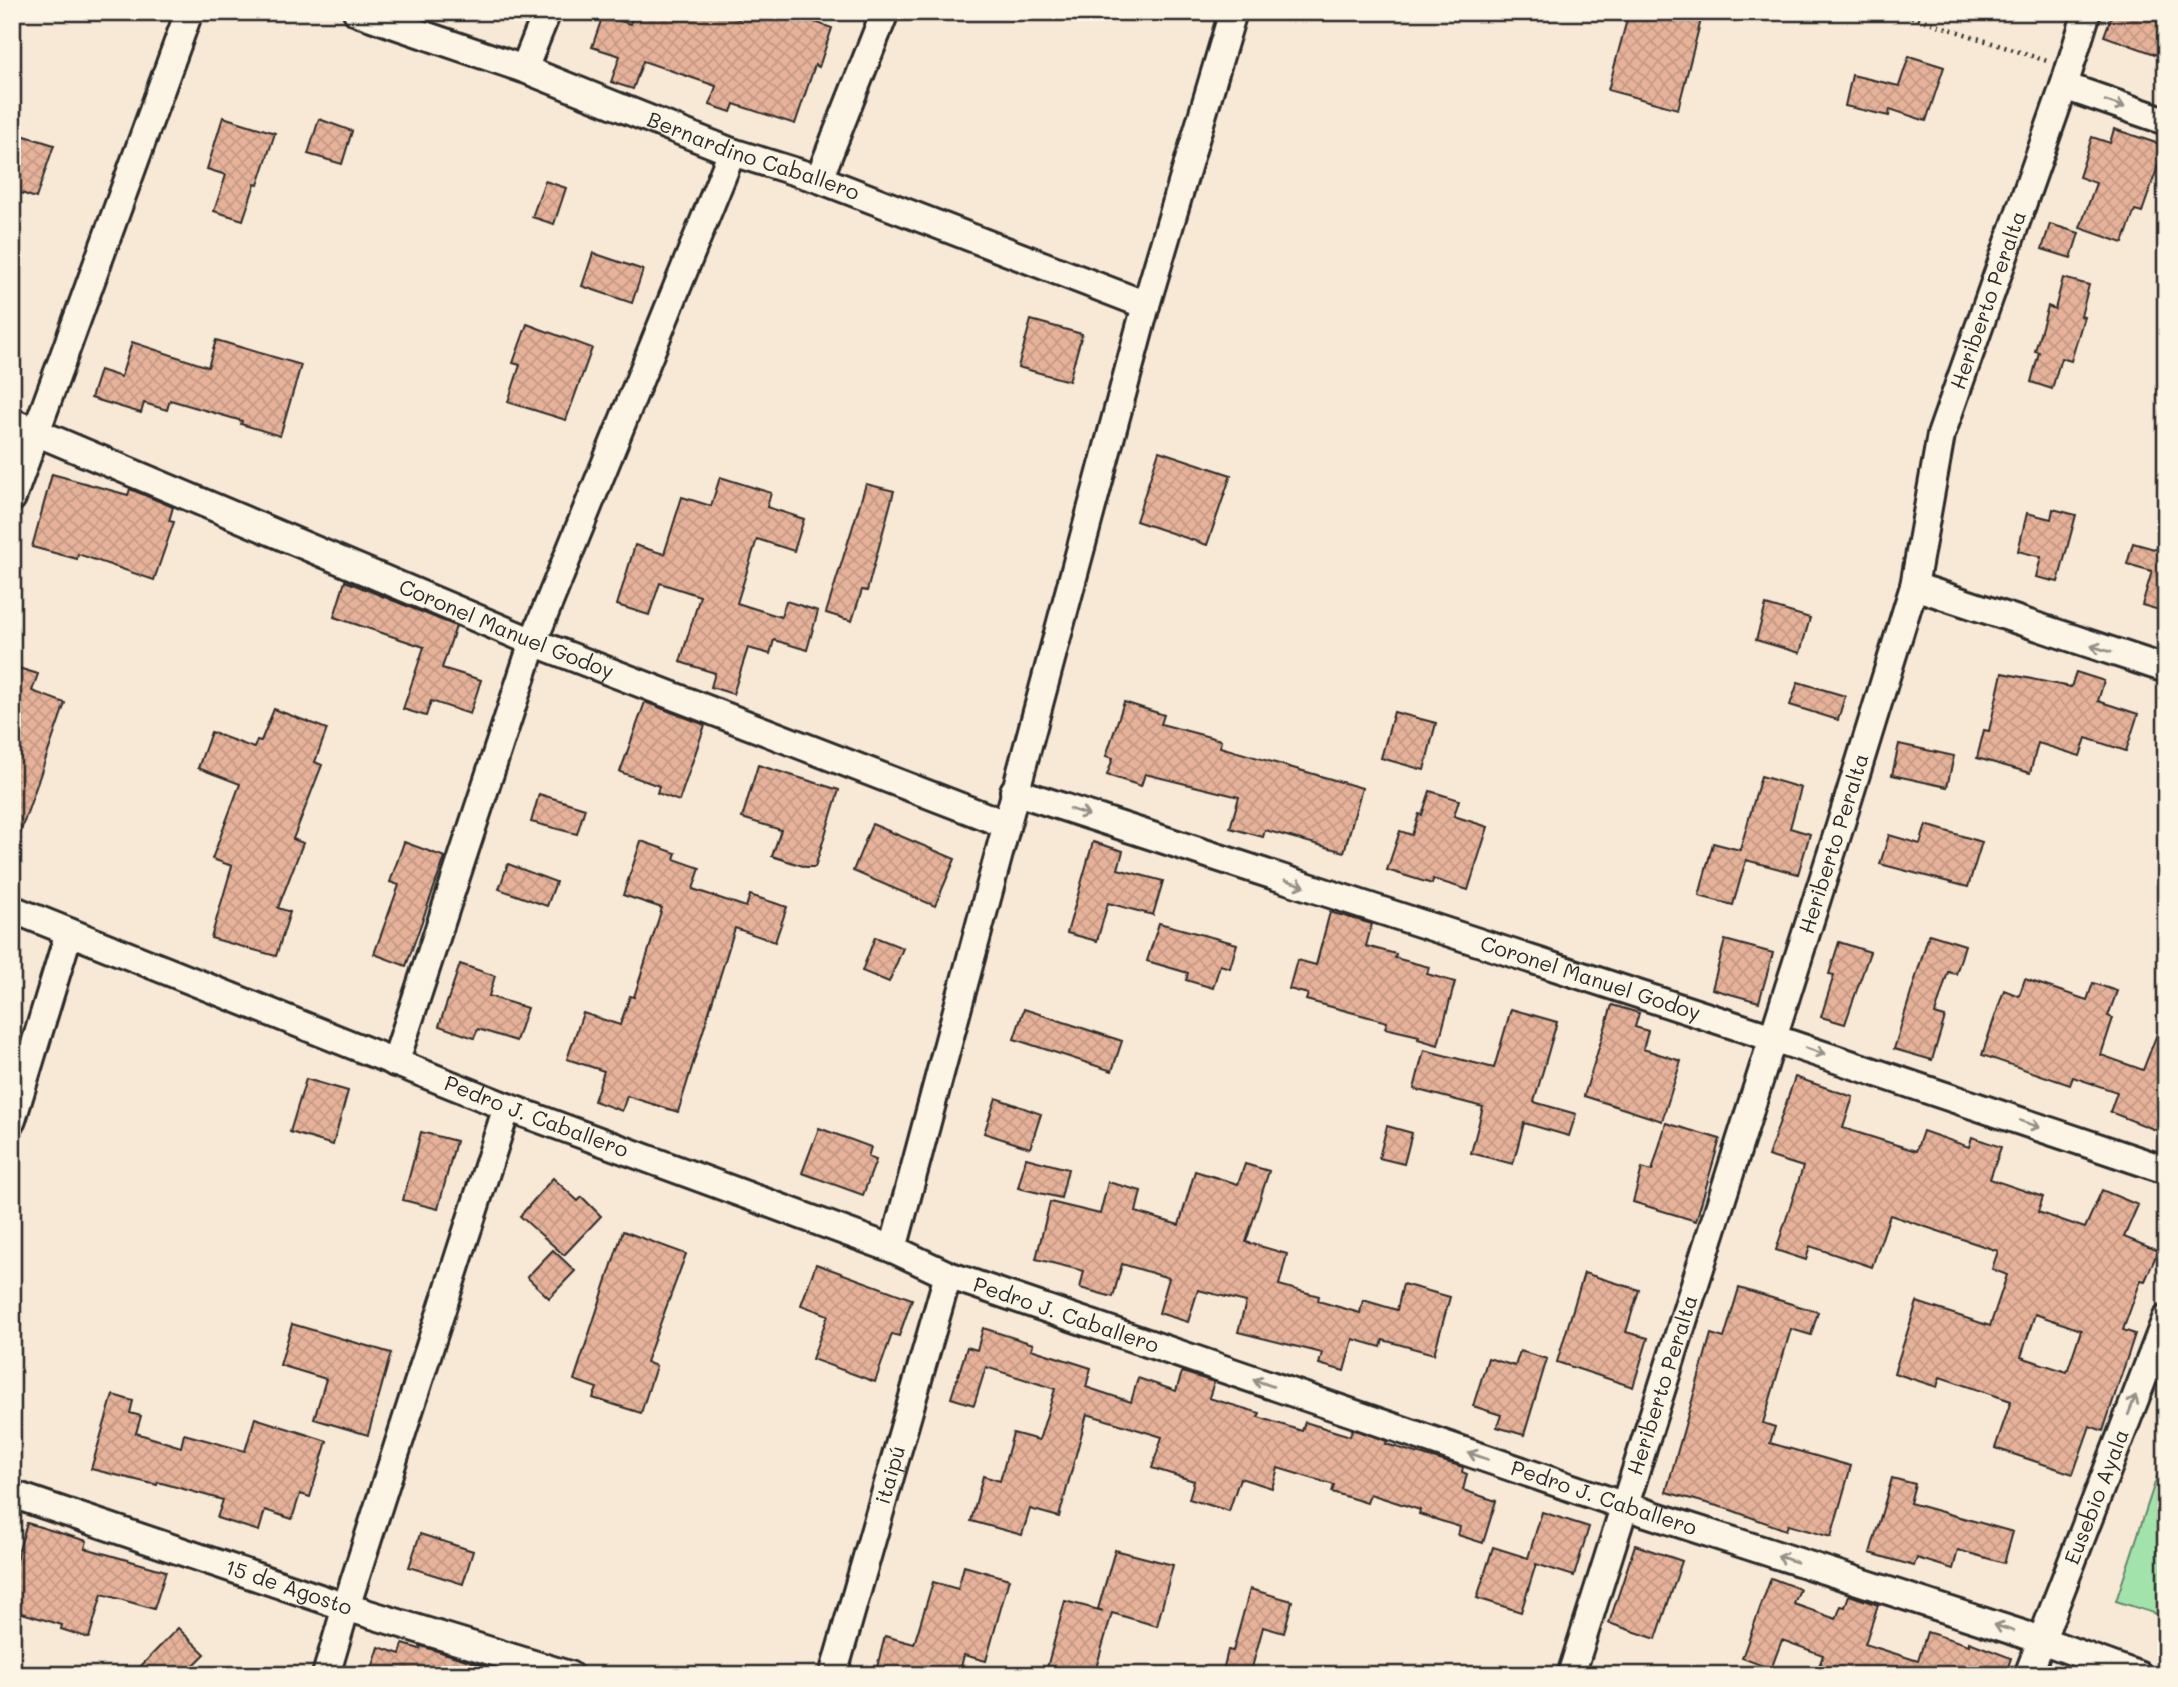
<svg xmlns="http://www.w3.org/2000/svg" width="2178" height="1687" viewBox="0 0 2178 1687" font-family="Mali,sans-serif">
	<defs>
		<pattern id="building-cross-hatch" width="8" height="8" patternUnits="userSpaceOnUse" patternTransform="scale(1.75)"><rect width="8" height="8" fill="#e6b299"/><path d="M0 0l8 8M0 8l8-8" fill="none" stroke="#c59984"/></pattern>
	</defs>
	<rect width="100%" height="100%" fill="#f8e8d6"/>
	<filter id="ink" filterUnits="userSpaceOnUse"><feTurbulence type="fractalNoise" baseFrequency=".0143" numOctaves="2"/><feDisplacementMap in="SourceGraphic" scale="14" xChannelSelector="R" yChannelSelector="G"/><feConvolveMatrix kernelMatrix="1 2 1 2 8 2 1 2 1" color-interpolation-filters="sRGB"/></filter>
	<g filter="url(#ink)">
		<!-- pitch -->
		<polygon fill="#a2e3ac" stroke="#66876c" stroke-width="2" points="2166,1449 2166,1617 2116,1601"/>
		<!-- building -->
		<g fill="url(#building-cross-hatch)" stroke="#2b2b2b" stroke-width="2" fill-rule="evenodd">
			<polygon points="634,12 717,12 739,19 741,12 787,12 832,28 819,67 815,65 795,124 734,104 731,112 710,105 716,86 643,61 633,89 611,82 620,56 592,47 603,15 630,24"/>
			<polygon points="1629,12 1688,12 1702,16 1678,109 1608,90"/>
			<polygon points="2113,12 2166,12 2166,58 2104,36"/>
			<polygon points="1909,56 1944,67 1926,121 1890,109 1889,116 1845,106 1852,75 1899,86"/>
			<polygon points="223,117 275,133 258,185 255,184 243,220 214,211 226,175 207,169"/>
			<polygon points="319,119 352,131 342,164 308,154"/>
			<polygon points="2114,129 2165,146 2142,212 2135,210 2123,243 2080,228 2096,183 2079,177 2092,137 2110,143"/>
			<polygon points="12,132 54,145 36,198 12,190"/>
			<polygon points="545,181 566,188 554,224 532,217"/>
			<polygon points="2050,224 2079,233 2071,258 2042,249"/>
			<polygon points="593,253 643,270 632,303 582,286"/>
			<polygon points="2063,278 2089,285 2081,316 2084,317 2071,361 2061,358 2052,389 2031,382 2039,352 2035,351 2048,306 2055,309"/>
			<polygon points="1031,320 1082,334 1069,381 1018,367"/>
			<polygon points="527,324 592,348 566,420 508,402 520,365 513,363"/>
			<polygon points="216,340 301,365 280,436 241,424 242,421 170,400 167,410 144,403 141,413 91,398 100,370 121,377 132,342 208,367"/>
			<polygon points="1159,451 1231,475 1207,545 1136,521"/>
			<polygon points="52,474 128,495 130,489 173,507 169,521 174,522 154,580 78,554 77,559 32,547"/>
			<polygon points="720,477 771,493 767,507 804,519 794,551 757,539 737,603 781,617 786,601 818,611 807,650 774,640 770,654 748,648 733,694 711,687 715,673 680,662 700,596 660,583 649,615 617,605 635,545 664,554 682,497 711,506"/>
			<polygon points="866,484 894,491 867,591 862,590 852,621 826,613"/>
			<polygon points="2053,509 2076,515 2058,582 2036,577 2041,557 2018,551 2027,513 2051,519"/>
			<polygon points="2133,543 2158,550 2159,544 2166,545 2166,612 2142,605 2152,571 2127,564"/>
			<polygon points="345,581 456,626 442,668 481,680 470,714 431,701 426,716 403,709 424,647 334,617"/>
			<polygon points="1766,605 1810,618 1800,653 1756,640"/>
			<polygon points="12,666 38,674 32,691 65,703 16,845 12,844 12,748 23,715 15,737 12,737"/>
			<polygon points="2076,672 2104,681 2098,701 2138,714 2126,751 2086,738 2080,756 2038,743 2030,773 1977,758 1984,730 1989,731 2002,673 2071,687"/>
			<polygon points="1798,682 1845,696 1838,720 1790,705"/>
			<polygon points="645,702 705,725 679,801 657,793 659,786 620,772"/>
			<polygon points="1124,702 1164,715 1161,724 1221,740 1220,747 1362,788 1344,852 1265,830 1263,837 1230,828 1239,797 1145,774 1141,786 1107,775 1113,758 1106,756"/>
			<polygon points="274,709 327,729 315,762 322,765 293,839 303,843 278,908 290,912 276,956 211,938 232,866 212,859 240,784 198,768 211,732 254,748 257,740 261,741"/>
			<polygon points="1394,712 1436,723 1424,770 1381,758"/>
			<polygon points="1899,744 1954,756 1947,787 1892,775"/>
			<polygon points="758,765 839,790 815,867 806,867 772,856 781,830 742,818"/>
			<polygon points="1761,776 1801,788 1790,828 1810,834 1798,874 1746,860 1733,905 1699,896 1713,843 1740,850"/>
			<polygon points="1430,791 1459,800 1454,816 1488,827 1468,890 1433,879 1432,884 1387,870 1400,831 1412,835 1419,814 1422,815"/>
			<polygon points="539,794 585,808 577,834 531,822"/>
			<polygon points="872,824 955,859 935,906 853,871"/>
			<polygon points="1926,825 1982,842 1968,887 1880,864 1889,835 1920,844"/>
			<polygon points="641,841 676,853 674,859 700,868 693,889 746,907 750,895 787,907 775,942 735,928 678,1112 627,1096 622,1111 594,1101 604,1071 567,1059 583,1013 620,1025 630,996 634,997 662,908 623,895"/>
			<polygon points="404,842 445,857 406,966 374,954 399,885 390,882"/>
			<polygon points="1093,842 1123,851 1118,869 1163,881 1153,915 1108,903 1097,941 1067,933"/>
			<polygon points="508,864 556,882 547,906 499,889"/>
			<polygon points="1330,912 1372,924 1366,946 1396,954 1395,958 1429,967 1427,974 1455,982 1438,1045 1418,1039 1419,1036 1385,1028 1387,1022 1306,1000 1308,994 1289,989 1297,960 1316,965"/>
			<polygon points="1159,923 1237,944 1230,968 1220,965 1213,988 1186,980 1188,973 1147,961"/>
			<polygon points="1929,934 1965,945 1956,974 1948,972 1935,1014 1945,1017 1932,1060 1894,1049"/>
			<polygon points="875,937 903,948 889,982 862,971"/>
			<polygon points="1725,940 1773,953 1759,1002 1712,989"/>
			<polygon points="1839,942 1870,952 1845,1024 1821,1017 1834,975 1829,974"/>
			<polygon points="460,964 495,976 489,996 527,1008 516,1041 478,1029 474,1038 439,1026"/>
			<polygon points="2025,979 2087,1000 2093,983 2117,991 2108,1016 2113,1018 2101,1055 2143,1070 2164,1016 2166,1016 2166,1134 2110,1112 2117,1092 2073,1077 2070,1085 1982,1055 2004,990 2019,996"/>
			<polygon points="1612,1005 1639,1013 1635,1027 1648,1031 1643,1049 1681,1061 1662,1121 1584,1096"/>
			<polygon points="1024,1009 1122,1041 1112,1071 1014,1039"/>
			<polygon points="1511,1009 1557,1022 1534,1102 1576,1114 1569,1136 1524,1123 1513,1164 1471,1153 1483,1107 1414,1089 1424,1050 1494,1068"/>
			<path d="M 1795,1077 L 1853,1097 L 1843,1128 L 1916,1151 L 1923,1131 L 1969,1147 L 1972,1137 L 2001,1147 L 1990,1179 L 2043,1197 L 2038,1212 L 2085,1228 L 2102,1190 L 2138,1205 L 2124,1237 L 2158,1251 L 2145,1281 L 2141,1280 L 2123,1330 L 2135,1334 L 2103,1431 L 2090,1426 L 2073,1474 L 1995,1448 L 2011,1401 L 1940,1377 L 1937,1387 L 1894,1373 L 1917,1302 L 1990,1326 L 2007,1275 L 1992,1269 L 1998,1251 L 1890,1215 L 1872,1267 L 1810,1246 L 1806,1260 L 1776,1250 L 1803,1167 L 1768,1156 ZM 2035,1314 L 2081,1330 L 2067,1372 L 2021,1357 Z"/>
			<polygon points="306,1079 348,1091 333,1145 290,1132"/>
			<polygon points="996,1098 1041,1114 1030,1148 984,1133"/>
			<polygon points="1666,1123 1720,1139 1696,1221 1633,1202 1642,1168 1652,1171"/>
			<polygon points="1387,1126 1412,1133 1404,1164 1379,1158"/>
			<polygon points="819,1128 871,1147 868,1157 876,1160 863,1195 802,1173"/>
			<polygon points="421,1132 456,1141 438,1209 403,1200"/>
			<polygon points="1026,1158 1068,1169 1061,1198 1018,1188"/>
			<polygon points="1245,1164 1269,1171 1246,1242 1287,1254 1279,1285 1319,1296 1318,1301 1360,1313 1363,1300 1397,1310 1403,1284 1450,1297 1434,1354 1383,1340 1381,1347 1353,1339 1344,1371 1319,1364 1322,1353 1238,1332 1246,1302 1198,1290 1188,1322 1159,1313 1169,1278 1122,1264 1113,1297 1080,1288 1084,1271 1036,1259 1050,1202 1100,1214 1108,1182 1141,1191 1136,1212 1179,1225 1195,1171 1238,1184"/>
			<polygon points="553,1178 578,1201 582,1197 601,1216 564,1255 520,1216"/>
			<polygon points="623,1231 686,1254 646,1362 656,1366 641,1413 593,1398 597,1388 574,1380"/>
			<polygon points="553,1250 575,1271 549,1298 527,1277"/>
			<polygon points="816,1264 912,1299 899,1336 892,1334 875,1382 812,1359 828,1315 801,1305"/>
			<polygon points="1584,1273 1639,1290 1626,1332 1648,1338 1633,1387 1557,1362"/>
			<polygon points="1739,1288 1818,1312 1811,1335 1791,1329 1763,1423 1775,1427 1770,1443 1851,1466 1831,1537 1788,1525 1786,1530 1728,1509 1666,1492 1711,1334 1724,1338"/>
			<polygon points="292,1324 391,1353 368,1435 314,1419 326,1379 280,1365"/>
			<polygon points="983,1328 1033,1344 1031,1349 1091,1368 1086,1387 1131,1402 1138,1378 1176,1391 1182,1372 1214,1382 1209,1398 1260,1413 1258,1417 1302,1431 1305,1422 1350,1436 1352,1429 1387,1441 1386,1444 1463,1467 1462,1472 1467,1474 1463,1490 1496,1501 1483,1543 1458,1535 1460,1527 1419,1514 1420,1510 1370,1494 1367,1503 1332,1492 1334,1485 1278,1468 1272,1488 1240,1478 1229,1511 1189,1499 1194,1481 1152,1468 1162,1437 1087,1414 1059,1517 1030,1509 1022,1535 971,1521 983,1476 1000,1481 1013,1433 1039,1440 1055,1389 986,1367 974,1405 951,1398 967,1347 977,1350"/>
			<polygon points="1520,1351 1547,1359 1524,1435 1497,1427 1501,1415 1473,1406 1488,1358 1515,1366"/>
			<polygon points="113,1395 133,1401 130,1413 141,1416 136,1433 181,1447 184,1434 245,1451 255,1418 327,1441 310,1497 300,1494 292,1519 265,1510 259,1531 217,1518 223,1500 158,1482 157,1485 91,1469"/>
			<polygon points="1892,1478 1915,1484 1910,1503 2013,1532 2004,1563 1958,1550 1953,1569 1917,1558 1914,1566 1870,1553"/>
			<polygon points="1542,1512 1589,1527 1574,1576 1536,1564 1521,1612 1477,1598 1493,1547 1528,1558"/>
			<polygon points="27,1523 87,1541 85,1548 166,1571 154,1609 102,1594 89,1638 61,1629 62,1625 12,1610 12,1574"/>
			<polygon points="420,1534 473,1551 463,1584 409,1567"/>
			<polygon points="1635,1545 1682,1561 1656,1639 1609,1623"/>
			<polygon points="1115,1550 1173,1565 1157,1626 1112,1613 1094,1675 1045,1675 1065,1601 1103,1611 1098,1609"/>
			<polygon points="964,1566 1009,1579 986,1661 964,1655 959,1675 904,1675 877,1667 885,1636 914,1644 933,1582 958,1589"/>
			<polygon points="1771,1578 1800,1589 1794,1604 1836,1619 1841,1606 1845,1607 1849,1595 1878,1605 1865,1644 1918,1661 1927,1632 1969,1645 1969,1642 2011,1658 2005,1675 1816,1675 1823,1655 1782,1640 1771,1669 1742,1658"/>
			<polygon points="1250,1589 1292,1601 1284,1633 1263,1627 1250,1675 1222,1675 1228,1650 1233,1651"/>
			<polygon points="178,1628 205,1654 184,1675 132,1675"/>
			<polygon points="403,1644 420,1649 421,1646 508,1673 507,1675 370,1675 379,1647 400,1654"/>
		</g>
		<g fill="none" stroke-linecap="round" stroke-linejoin="round">
			<defs>
				<g id="street">
					<path id="s1" d="M 357,12 L 524,69 L 732,152 L 819,179 L 1146,305"/>
					<polyline points="524,69 547,12"/>
					<polyline points="2064,86 2166,121"/>
					<polyline points="819,179 885,12"/>
					<path id="s2" d="M 12,422 L 533,642 L 1005,824"/>
					<polyline points="12,498 189,12"/>
					<polyline points="1914,586 2166,669"/>
					<path id="s3" d="M 1014,791 L 1773,1038 L 2166,1170"/>
					<path id="s4" d="M 12,909 L 507,1107 L 893,1249 L 948,1275 L 1625,1506 L 2041,1640 L 2138,1675"/>
					<polyline points="395,1063 533,642 732,152"/>
					<polyline points="12,1120 69,932"/>
					<polyline points="893,1249 1146,305 1233,12"/>
					<path id="s5" d="M 12,1494 L 346,1607 L 569,1675"/>
					<polyline points="326,1675 346,1607 507,1107"/>
					<path id="s6" d="M 833,1675 L 948,1275"/>
					<path id="s7" d="M 1571,1675 L 1840,826 L 1914,586 L 1941,435 L 2064,86 L 2087,12"/>
					<path id="s8" d="M 2028,1675 L 2166,1319"/>
				</g>
			</defs>
			<!-- street casing -->
			<use href="#street" stroke="#2b2b2b" stroke-width="32"/>
			<!-- path -->
			<polyline stroke="#2b2b2b" stroke-width="4.5" stroke-dasharray="2 5" stroke-linecap="butt" points="1898,12 2047,61"/>
			<!-- street -->
			<use href="#street" stroke="#fcf5e5" stroke-width="26"/>
		</g>
		<!-- one-way arrows -->
		<defs><path id="oneway-shaft" d="M-6 0H5M1.5-3L5.5 0L1.5 3" fill="none" stroke-width="1.6" stroke-linecap="round" stroke-linejoin="round" transform="scale(1.75)"/></defs>
		<g stroke="#949088">
			<use href="#oneway-shaft" transform="translate(2115 104) rotate(19)"/>
			<use href="#oneway-shaft" transform="translate(2101 649) rotate(-163)"/>
			<use href="#oneway-shaft" transform="translate(1079 812) rotate(18)"/>
			<use href="#oneway-shaft" transform="translate(1295 883) rotate(18)"/>
			<use href="#oneway-shaft" transform="translate(1815 1051) rotate(19)"/>
			<use href="#oneway-shaft" transform="translate(2030 1124) rotate(19)"/>
			<use href="#oneway-shaft" transform="translate(1263 1383) rotate(-161)"/>
			<use href="#oneway-shaft" transform="translate(2132 1405) rotate(-69)"/>
			<use href="#oneway-shaft" transform="translate(1478 1456) rotate(-161)"/>
			<use href="#oneway-shaft" transform="translate(1787 1559) rotate(-162)"/>
			<use href="#oneway-shaft" transform="translate(2004 1628) rotate(-162)"/>
		</g>
	</g>
	<g text-anchor="middle" stroke-width="5" stroke-linejoin="round" paint-order="stroke">
		<!-- street labels -->
		<g font-size="21" fill="#2b2b2b" stroke="#fcf5e5">
			<text dy="7" stroke="none"><textPath href="#s1" startOffset="422">Bernardino Caballero</textPath></text>
			<text dy="7" stroke="none"><textPath href="#s7" startOffset="1438">Heriberto Peralta</textPath></text>
			<text dy="7" stroke="none"><textPath href="#s2" startOffset="536">Coronel Manuel Godoy</textPath></text>
			<text dy="7" stroke="none"><textPath href="#s7" startOffset="872">Heriberto Peralta</textPath></text>
			<text dy="7" stroke="none"><textPath href="#s3" startOffset="606">Coronel Manuel Godoy</textPath></text>
			<text dy="7" stroke="none"><textPath href="#s4" startOffset="564">Pedro J. Caballero</textPath></text>
			<text dy="7" stroke="none"><textPath href="#s4" startOffset="1130">Pedro J. Caballero</textPath></text>
			<text dy="7" stroke="none"><textPath href="#s7" startOffset="304">Heriberto Peralta</textPath></text>
			<text dy="7" stroke="none"><textPath href="#s6" startOffset="208">itaipú</textPath></text>
			<text dy="7" stroke="none"><textPath href="#s8" startOffset="191">Eusebio Ayala</textPath></text>
			<text dy="7" stroke="none"><textPath href="#s4" startOffset="1698">Pedro J. Caballero</textPath></text>
			<text dy="7" stroke="none"><textPath href="#s5" startOffset="292">15 de Agosto</textPath></text>
		</g>
	</g>
	<!-- margin -->
	<rect width="2178" height="1687" fill="none" stroke="#fcf5e5" stroke-width="42"/>
	<rect x="21" y="21" width="2136" height="1645" fill="none" stroke="#2b2b2b" stroke-width="2.5" filter="url(#ink)"/>
</svg>
